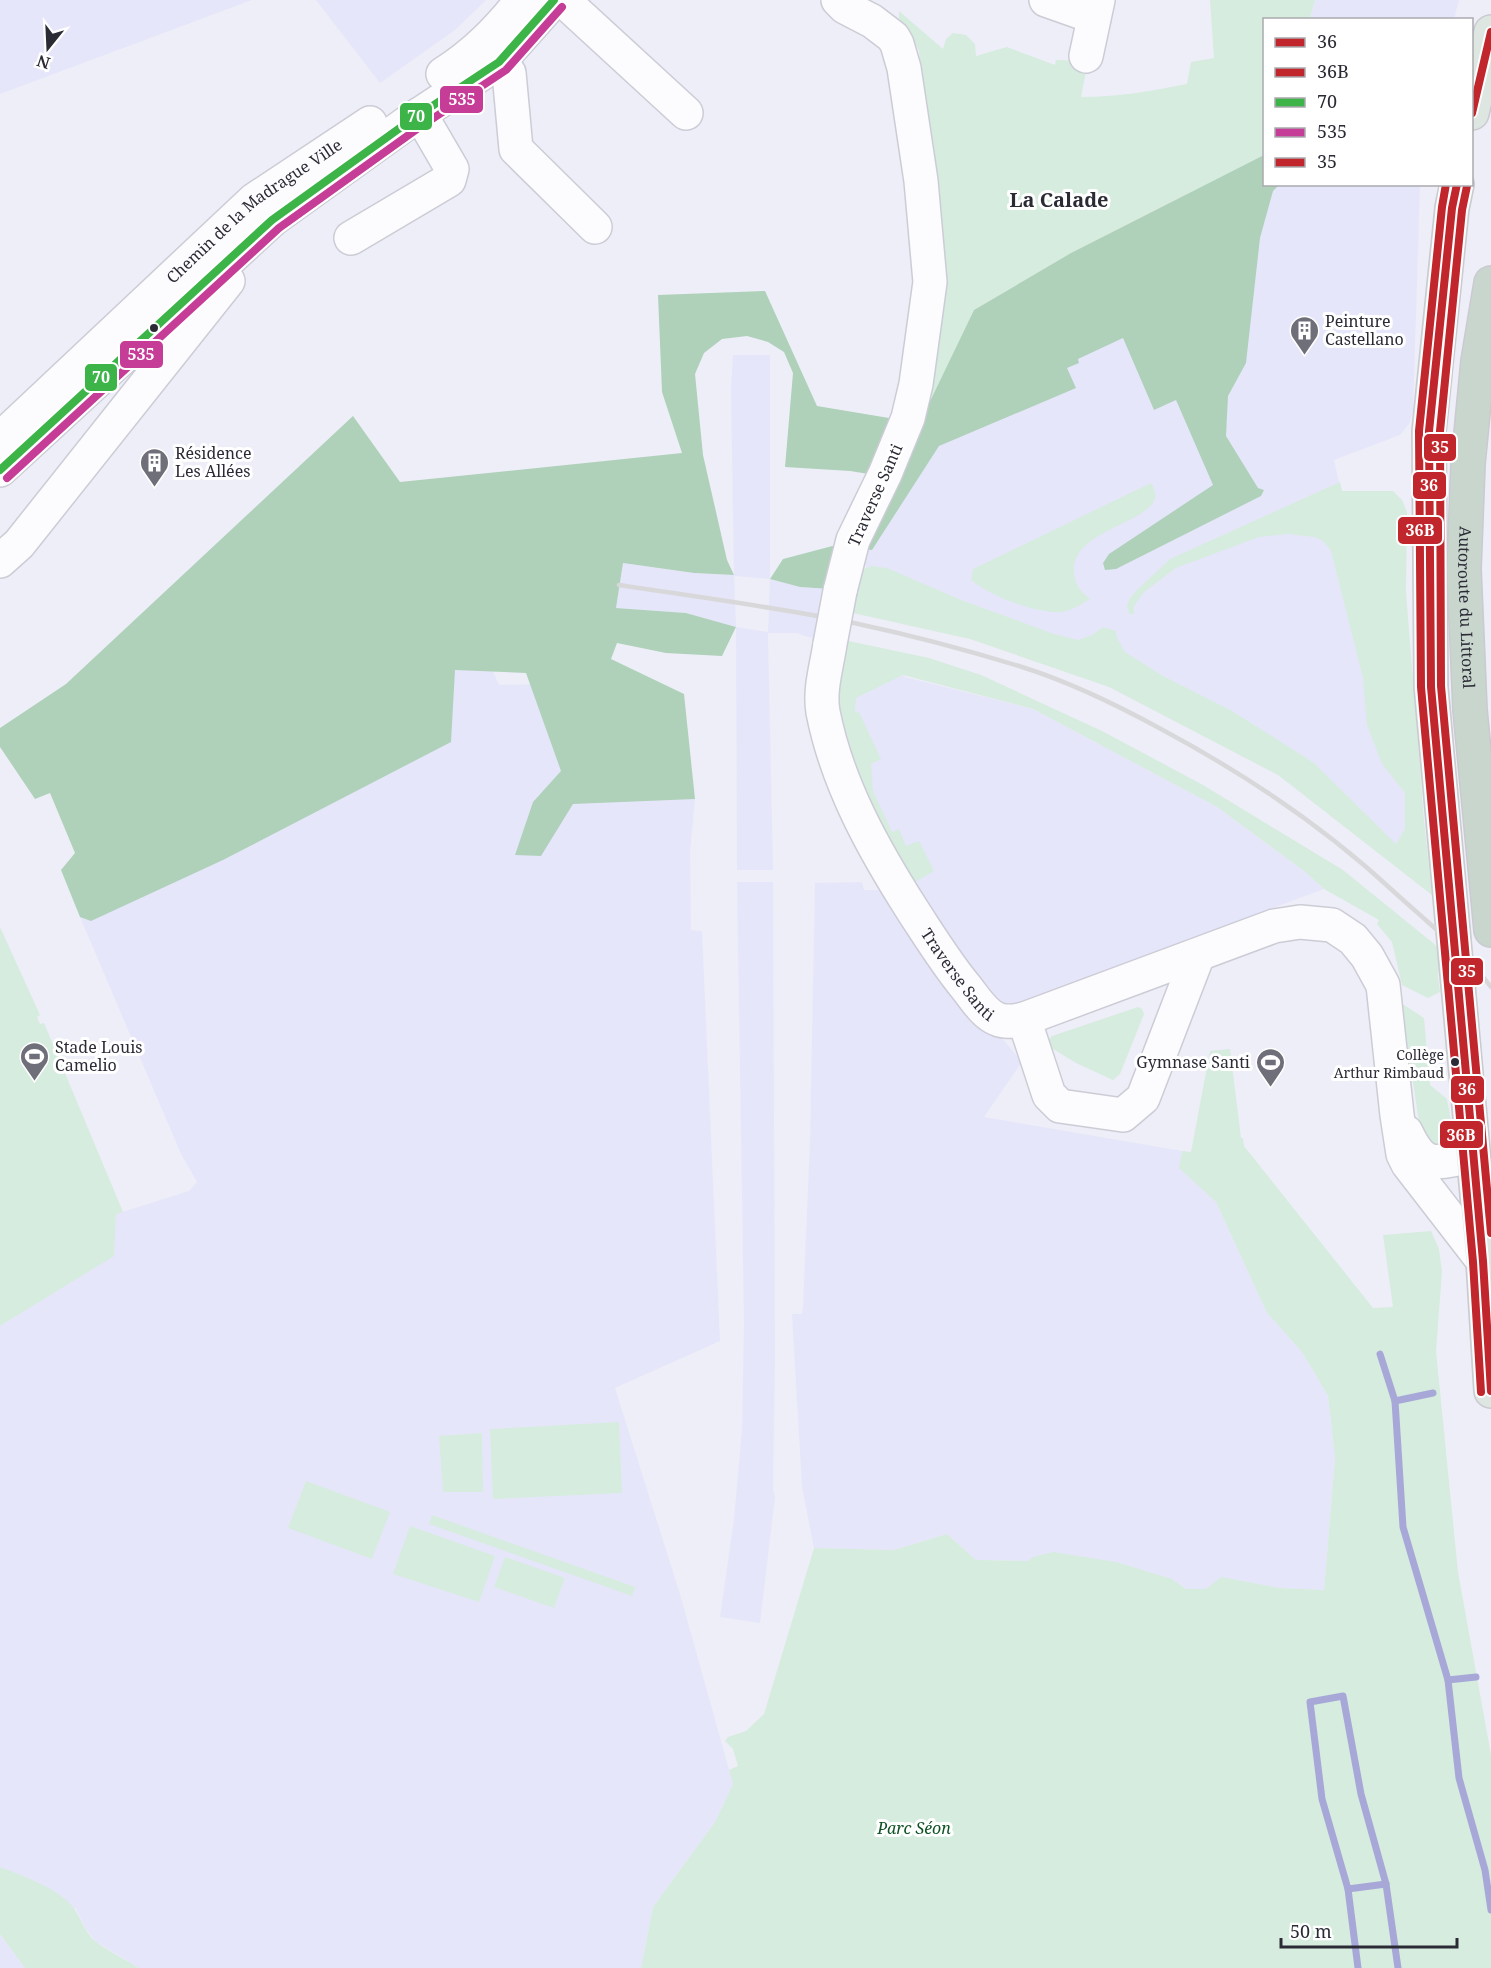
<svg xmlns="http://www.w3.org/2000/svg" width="1491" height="1968" viewBox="0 0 1491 1968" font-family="'Noto Serif',serif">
	<rect width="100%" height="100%" fill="#eeeef8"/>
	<!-- built -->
	<g fill="#e6e6fa" fill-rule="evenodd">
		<polygon points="0,0 252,0 0,94"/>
		<polygon points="316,0 486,0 455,30 380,83"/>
		<polygon points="1315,0 1459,0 1454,19 1310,20"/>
		<polygon points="1264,155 1264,184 1420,185 1413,411 1409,424 1400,435 1334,460 1341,491 1383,491 1430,887 1291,756 860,571 866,569 866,566 859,549 974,310"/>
		<path d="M 733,355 L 770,355 L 770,579 L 800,587 L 831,589 L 824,642 L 796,633 L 768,633 L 773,870 L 737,870 L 736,627 L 686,613 L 616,608 L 623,563 L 694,573 L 734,575 L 731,388 ZM 734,576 L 770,579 L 768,632 L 736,627 Z"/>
		<polygon points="479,640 499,685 542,684 695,799 690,853 691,930 702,931 720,1341 615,1388 680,1594 733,1784 715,1822 653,1907 641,1968 139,1968 95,1941 86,1929 76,1909 0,1867 0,1326 113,1256 116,1214 189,1191 197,1182 181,1154 80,917 91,920"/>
		<polygon points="904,675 905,677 1033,709 1217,807 1304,871 1324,889 995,1011 960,970 854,783 853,693"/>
		<polygon points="737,882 773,882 775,1356 773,1489 775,1497 760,1623 720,1617 734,1519 742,1429 744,1323"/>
		<polygon points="862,882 864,890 887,890 932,955 1022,1062 984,1117 1182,1151 1180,1168 1216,1202 1267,1313 1302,1352 1328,1396 1335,1458 1324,1590 1280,1588 1221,1578 1206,1589 1186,1589 1172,1579 1028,1561 976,1560 947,1534 894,1550 814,1548 802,1487 792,1314 802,1314 803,1306 810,1142 815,883"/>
		<polygon points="0,1934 25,1968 0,1968"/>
	</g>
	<!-- green -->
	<g fill="#d6ecde">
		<path d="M 1210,0 L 1315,0 L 1310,19 L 1264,20 L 1264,155 L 1071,253 L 974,310 L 931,402 L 943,289 L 934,172 L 919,51 L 910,32 L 899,21 L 899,11 L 943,49 L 946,39 L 953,33 L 966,35 L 975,44 L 976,56 L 1007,47 L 1055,65 L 1056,60 L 1088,61 L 1081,97 C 1117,97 1151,91 1187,84 L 1191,62 L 1214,58 Z"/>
		<polygon points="1340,482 1342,491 1393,491 1402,500 1407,512 1406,592 1424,820 1432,895 1278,775 1109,687 970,639 844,611 860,571 871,566 887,568 961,600 1054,634 1078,640 1092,635 1103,627 1116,631 1117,638 1125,652 1163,676 1232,711 1314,763 1396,844 1405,829 1405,793 1382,764 1367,725 1363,678 1331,551 1323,541 1314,537 1288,534 1259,537 1176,568 1144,592 1134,606 1134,614 1129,614 1127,606 1130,598 1137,590 1170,559"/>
		<path d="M 1151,483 C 1178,522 1070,524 1074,572 C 1075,585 1080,591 1090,599 C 1079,606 1068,613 1055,612 C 1029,611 991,596 971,580 L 973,569 Z"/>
		<polygon points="839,639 929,658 981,675 1102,731 1203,785 1343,870 1433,943 1440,950 1438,977 1440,992 1428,998 1402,985 1392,942 1377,924 1379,920 1324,889 1304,871 1217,807 1033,709 903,675 856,698 855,713 859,712 881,759 871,764 873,791 892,832 899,829 906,846 919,841 934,871 907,887 837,738"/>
		<polygon points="0,927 40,1015 37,1017 40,1024 44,1023 123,1212 116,1214 114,1256 0,1326"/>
		<path d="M 1401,1003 L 1424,1018 L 1430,1085 L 1447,1099 C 1450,1118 1461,1149 1431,1146 L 1421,1135 Z"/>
		<polygon points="1138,1007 1142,1009 1144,1014 1120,1074 1113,1080 1076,1063 1045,1044 1052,1036"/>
		<polygon points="1230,1049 1241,1138 1243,1138 1244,1146 1373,1308 1393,1307 1383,1235 1431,1231 1439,1249 1442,1272 1436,1351 1458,1572 1491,1755 1491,1968 641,1968 653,1907 715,1822 733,1784 729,1770 738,1766 733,1749 725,1741 728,1737 746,1731 764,1714 814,1548 894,1550 947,1534 976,1560 1028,1561 1033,1557 1053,1552 1116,1562 1172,1579 1186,1589 1206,1589 1221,1577 1280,1588 1324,1590 1335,1458 1328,1396 1302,1352 1267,1313 1216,1202 1179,1168 1182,1151 1191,1152 1210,1051"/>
		<polygon points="619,1422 622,1493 493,1499 490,1429"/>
		<polygon points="482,1433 483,1492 443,1492 439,1436"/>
		<polygon points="306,1481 390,1512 372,1559 288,1528"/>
		<polygon points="432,1515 635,1587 632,1596 429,1524"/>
		<polygon points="410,1526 495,1556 479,1602 393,1574"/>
		<polygon points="505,1557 565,1578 554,1608 494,1587"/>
		<path d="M 0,1867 C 23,1876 47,1884 66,1900 C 80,1911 82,1929 95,1941 C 108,1951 125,1959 139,1968 L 25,1968 L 0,1934 Z"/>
	</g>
	<!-- forest -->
	<g fill="#afd1ba">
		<polygon points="1264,155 1264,184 1279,185 1273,191 1260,238 1246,363 1228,396 1226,436 1258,488 1264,490 1261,496 1116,569 1105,570 1103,563 1109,554 1213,485 1176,400 1154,410 1123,338 1078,359 1079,363 1067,368 1076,388 939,446 872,550 859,549 974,310 1071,253"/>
		<polygon points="765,291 817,406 895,419 875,475 850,471 785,467 793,373 784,352 768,342 747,336 722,339 704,353 695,374 703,455 727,560 734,575 694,573 623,563 616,608 686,613 736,627 722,656 666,653 617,643 611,659 684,694 695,799 573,804 541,856 515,855 533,802 561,771 526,673 455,670 451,742 223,860 91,921 80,917 61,870 75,853 50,793 35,799 0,747 0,728 66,684 353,416 400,482 682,453 662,392 658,295"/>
		<polygon points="840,544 831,589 800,587 770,579 783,559"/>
	</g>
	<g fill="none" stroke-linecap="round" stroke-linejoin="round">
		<!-- stream -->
		<g stroke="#a8a8d8" stroke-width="7">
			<polyline points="1380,1354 1395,1401 1403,1527 1448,1680 1459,1778 1485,1870 1491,1910"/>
			<polyline points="1395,1401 1433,1393"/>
			<polyline points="1448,1680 1476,1677"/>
			<polyline points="1348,1889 1386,1884"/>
			<polyline points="1358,1968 1348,1889 1322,1799 1310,1702 1343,1696 1361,1794 1386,1884 1398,1968"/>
		</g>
		<defs>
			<g id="minor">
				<polyline points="563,0 686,113"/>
				<polyline points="838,0 845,7 872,21 893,37 897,44 904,68 921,181 930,282 916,384 908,418 885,474 853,540 840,591"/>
				<polyline points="1046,0 1094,17"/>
				<polyline points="487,48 509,73 516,149 595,227"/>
				<polyline points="1086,56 1098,0"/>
				<path d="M 443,74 C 475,54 498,30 522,0"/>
				<polyline points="351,238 449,180 452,169 420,114"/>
				<path id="s1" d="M 0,439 L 254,200 L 370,123"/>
				<polyline points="0,470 272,220 411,120 499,62 554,0"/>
				<polyline points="0,561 19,544 228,281"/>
				<path id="s2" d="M 830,644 C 827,665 819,690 823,712 C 837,784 874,850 913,911 C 930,937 946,963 965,986 C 974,997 984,1014 997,1019 C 1006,1023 1015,1021 1024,1019 L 1274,926 L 1300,922 L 1332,925 L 1353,939 L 1367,956 L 1383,985 L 1397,1115 L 1403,1154 L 1408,1164 L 1483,1261"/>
				<polyline points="1024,1019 1049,1095 1060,1106 1123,1115 1143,1098 1198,955"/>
				<path d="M 1406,1132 C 1425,1172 1436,1162 1473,1156"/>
			</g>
			<g id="major">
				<polyline points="1472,113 1491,32"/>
				<polyline points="1457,184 1452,208 1429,431 1431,687 1483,1261 1491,1391"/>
			</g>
			<g id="highway">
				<path id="s3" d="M 1491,283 L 1478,361 L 1468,464 L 1464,569 L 1470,710 L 1491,930"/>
				<polyline points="1488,1317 1491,1333"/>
			</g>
		</defs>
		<!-- minor casing -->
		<use href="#minor" stroke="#ccccd6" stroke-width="36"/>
		<!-- major casing -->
		<use href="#major" stroke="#cacad0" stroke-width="36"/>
		<!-- highway casing -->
		<use href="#highway" stroke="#cacad0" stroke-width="36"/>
		<!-- minor -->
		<use href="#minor" stroke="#fcfcfe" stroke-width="33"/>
		<!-- major -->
		<use href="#major" stroke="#dee6e1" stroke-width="33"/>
		<!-- highway -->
		<use href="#highway" stroke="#c9d6ce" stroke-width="33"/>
		<!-- rail -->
		<path stroke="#d8d8db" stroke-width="4.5" d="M 619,585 C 697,597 776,607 854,623 C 910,635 967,650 1022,667 C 1070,682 1117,705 1161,729 C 1245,774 1323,826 1392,890 C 1426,921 1464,951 1491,987"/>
		<defs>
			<polyline id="minor-bridge" points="830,644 840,591"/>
		</defs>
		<!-- minor-bridge casing -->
		<use href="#minor-bridge" stroke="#ccccd6" stroke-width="36" stroke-linecap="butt"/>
		<!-- minor-bridge -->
		<use href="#minor-bridge" stroke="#fcfcfe" stroke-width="33"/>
		<defs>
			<g id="bus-1">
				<polyline points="1472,113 1491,32"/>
				<polyline points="1457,184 1452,208 1429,431 1431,687 1483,1261 1491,1391"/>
			</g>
			<polyline id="bus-2" points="1446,184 1442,207 1419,431 1421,687 1473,1262 1481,1392"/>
			<polyline id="bus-3" points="0,470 272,220 411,120 499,62 554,0"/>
			<polyline id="bus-4" points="7,478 279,228 417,129 506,70 562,7"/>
			<polyline id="bus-5" points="1467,186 1462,210 1440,431 1441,686 1491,1233"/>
		</defs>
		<!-- bus-1 casing -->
		<use href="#bus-1" stroke="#fff" stroke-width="12"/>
		<!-- bus-2 casing -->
		<use href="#bus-2" stroke="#fff" stroke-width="12"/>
		<!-- bus-3 casing -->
		<use href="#bus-3" stroke="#fff" stroke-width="12"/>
		<!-- bus-4 casing -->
		<use href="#bus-4" stroke="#fff" stroke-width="12"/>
		<!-- bus-5 casing -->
		<use href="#bus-5" stroke="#fff" stroke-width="12"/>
		<!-- bus-1 -->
		<use href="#bus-1" stroke="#c0262c" stroke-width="8"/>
		<!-- bus-2 -->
		<use href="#bus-2" stroke="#c0262c" stroke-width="8"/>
		<!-- bus-3 -->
		<use href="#bus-3" stroke="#3db448" stroke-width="8"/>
		<!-- bus-4 -->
		<use href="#bus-4" stroke="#c53d96" stroke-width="8"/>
		<!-- bus-5 -->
		<use href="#bus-5" stroke="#c0262c" stroke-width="8"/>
	</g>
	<!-- icons -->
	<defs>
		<symbol id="building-pin" viewBox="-11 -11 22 30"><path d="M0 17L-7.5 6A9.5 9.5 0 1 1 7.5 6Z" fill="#6f6f7a" stroke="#fff"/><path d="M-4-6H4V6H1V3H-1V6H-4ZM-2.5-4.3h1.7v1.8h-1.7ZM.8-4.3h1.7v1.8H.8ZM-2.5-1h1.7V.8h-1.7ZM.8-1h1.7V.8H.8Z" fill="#fff"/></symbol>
		<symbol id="stadium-pin" viewBox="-11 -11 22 30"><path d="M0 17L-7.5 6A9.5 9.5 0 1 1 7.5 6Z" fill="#6f6f7a" stroke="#fff"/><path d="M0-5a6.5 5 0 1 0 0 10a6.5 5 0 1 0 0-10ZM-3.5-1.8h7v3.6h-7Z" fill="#fff"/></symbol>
	</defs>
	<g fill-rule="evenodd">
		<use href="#building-pin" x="1288" y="314" width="33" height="45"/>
		<use href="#building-pin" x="138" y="446" width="33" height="45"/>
		<use href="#stadium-pin" x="18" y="1040" width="33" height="45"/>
		<use href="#stadium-pin" x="1254" y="1046" width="33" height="45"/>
	</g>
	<!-- markers -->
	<g fill="#2b2b36" stroke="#fff" stroke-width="2">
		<circle cx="154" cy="328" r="5"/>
		<circle cx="1455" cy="1062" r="5"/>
	</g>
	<g text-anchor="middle" stroke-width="6" stroke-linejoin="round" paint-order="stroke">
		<!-- bus labels -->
		<g font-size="14" fill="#2b2b36" stroke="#fff" text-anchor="end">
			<text x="1444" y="1060">Collège<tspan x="1444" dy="18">Arthur Rimbaud</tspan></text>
		</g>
		<!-- street labels -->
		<g font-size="16" fill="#2b2b36" stroke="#fff">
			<text dy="6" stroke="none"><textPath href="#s1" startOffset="342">Chemin de la Madrague Ville</textPath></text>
			<text transform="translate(875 495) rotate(-66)" y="6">Traverse Santi</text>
			<text dy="6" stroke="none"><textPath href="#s3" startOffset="326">Autoroute du Littoral</textPath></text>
			<text dy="6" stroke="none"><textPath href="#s2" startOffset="366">Traverse Santi</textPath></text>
		</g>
		<!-- poi labels -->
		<g font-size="16" fill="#2b2b36" stroke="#fff" text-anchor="start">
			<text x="1325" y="327">Peinture<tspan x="1325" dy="18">Castellano</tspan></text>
			<text x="175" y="459">Résidence<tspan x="175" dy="18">Les Allées</tspan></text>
			<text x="55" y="1053">Stade Louis<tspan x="55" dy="18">Camelio</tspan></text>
			<text x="1250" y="1068" text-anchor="end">Gymnase Santi</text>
		</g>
		<!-- park labels -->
		<g font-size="16" font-style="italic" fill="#0d5324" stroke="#fff">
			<text x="914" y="1834">Parc Séon</text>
		</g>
		<!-- quarter labels -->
		<g font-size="20" font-weight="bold" fill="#2b2b36" stroke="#fff">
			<text x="1059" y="207">La Calade</text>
		</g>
	</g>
	<g stroke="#fff" stroke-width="2">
		<rect x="439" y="85" width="45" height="29" rx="6" fill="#c53d96"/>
		<rect x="399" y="102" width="34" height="29" rx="6" fill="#3db448"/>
		<rect x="119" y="340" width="45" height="29" rx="6" fill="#c53d96"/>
		<rect x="84" y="363" width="34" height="29" rx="6" fill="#3db448"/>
		<rect x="1423" y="433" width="34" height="29" rx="6" fill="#c0262c"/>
		<rect x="1412" y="471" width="35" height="29" rx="6" fill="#c0262c"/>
		<rect x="1397" y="516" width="46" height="29" rx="6" fill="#c0262c"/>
		<rect x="1450" y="957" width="34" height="29" rx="6" fill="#c0262c"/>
		<rect x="1450" y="1075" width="35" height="29" rx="6" fill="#c0262c"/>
		<rect x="1439" y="1120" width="45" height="29" rx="6" fill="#c0262c"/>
	</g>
	<g font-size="16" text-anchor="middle" font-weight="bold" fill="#fff">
		<text x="462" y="105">535</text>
		<text x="416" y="122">70</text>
		<text x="141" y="360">535</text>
		<text x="101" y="383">70</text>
		<text x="1440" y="453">35</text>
		<text x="1429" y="491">36</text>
		<text x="1420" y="536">36B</text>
		<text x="1467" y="977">35</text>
		<text x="1467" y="1095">36</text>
		<text x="1461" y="1141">36B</text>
	</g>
	<!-- legend -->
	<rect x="1263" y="18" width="210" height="168" fill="#ffffff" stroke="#aaaaaf" stroke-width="1.5"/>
	<rect x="1275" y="38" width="30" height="9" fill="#c0262c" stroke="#aaaaaf" stroke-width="1.5"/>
	<text x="1317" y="48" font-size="18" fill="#2b2b36">36</text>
	<rect x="1275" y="68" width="30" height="9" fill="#c0262c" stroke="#aaaaaf" stroke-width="1.5"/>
	<text x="1317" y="78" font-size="18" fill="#2b2b36">36B</text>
	<rect x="1275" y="98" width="30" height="9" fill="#3db448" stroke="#aaaaaf" stroke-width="1.5"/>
	<text x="1317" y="108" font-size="18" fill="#2b2b36">70</text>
	<rect x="1275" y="128" width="30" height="9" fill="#c53d96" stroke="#aaaaaf" stroke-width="1.5"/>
	<text x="1317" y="138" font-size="18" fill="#2b2b36">535</text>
	<rect x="1275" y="158" width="30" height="9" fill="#c0262c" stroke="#aaaaaf" stroke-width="1.5"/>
	<text x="1317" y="168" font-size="18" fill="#2b2b36">35</text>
	<!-- north arrow -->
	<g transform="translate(48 48) rotate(198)" stroke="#ffffff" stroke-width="4.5" paint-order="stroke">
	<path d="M0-4.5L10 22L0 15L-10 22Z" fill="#2b2b36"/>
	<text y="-9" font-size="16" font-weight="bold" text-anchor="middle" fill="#2b2b36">N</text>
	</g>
	<!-- scale -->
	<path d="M1281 1938v9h176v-9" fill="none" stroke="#2b2b36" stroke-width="3"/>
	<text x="1290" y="1938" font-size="18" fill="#2b2b36" stroke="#ffffff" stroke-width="4.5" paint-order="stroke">50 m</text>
</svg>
